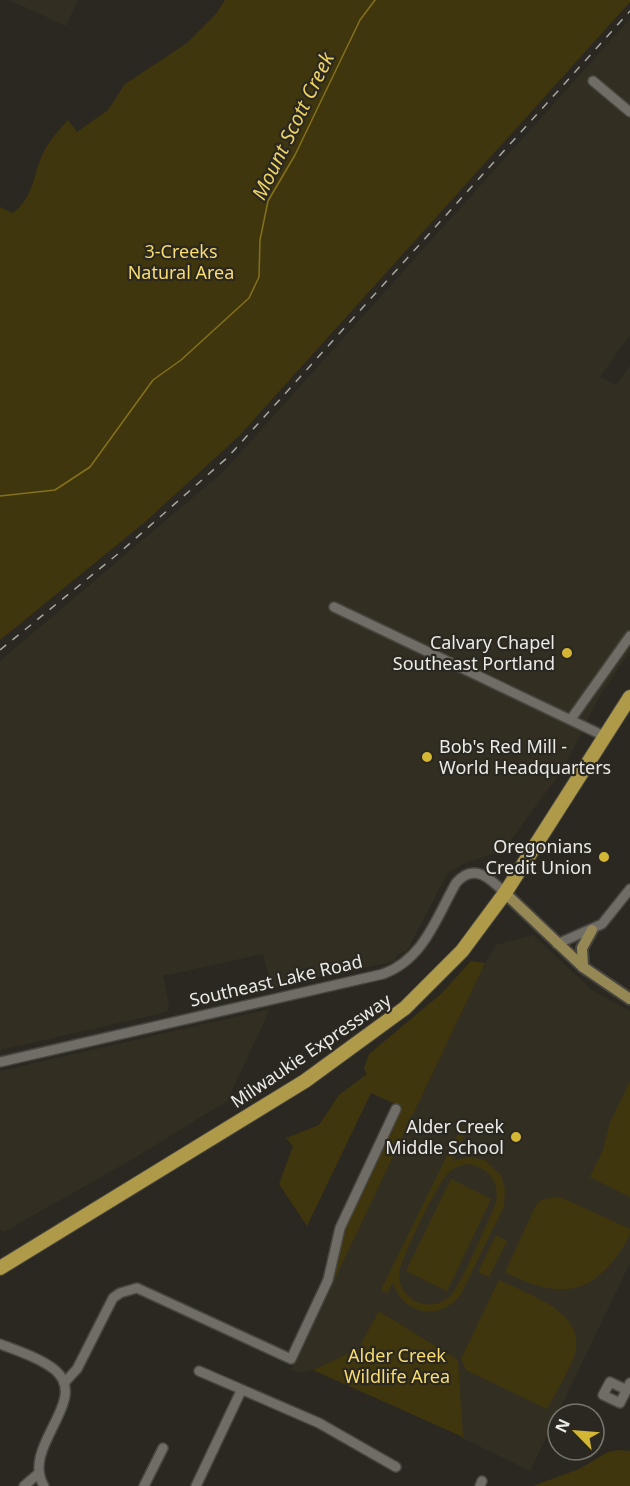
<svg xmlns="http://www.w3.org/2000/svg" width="630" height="1486" viewBox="0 0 630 1486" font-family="'Noto Sans',sans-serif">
	<rect width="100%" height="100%" fill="#2a2821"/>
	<!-- built -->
	<g fill="#322f22">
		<polygon points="9,0 78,0 66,26"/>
		<polygon points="630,19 630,335 600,377 616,385 630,366 630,652 600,695 563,769 507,845 499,852 465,863 447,874 408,949 396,956 395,961 272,988 263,954 163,976 169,1006 167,1012 0,1050 0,661 224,471"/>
		<polygon points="533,935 592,990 630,1011 630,1263 530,1471 462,1438 458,1360 379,1311 358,1349 313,1370 299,1373 291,1370 485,963 496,945"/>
		<polygon points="270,1009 227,1101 136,1157 4,1232 0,1230 0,1071"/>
	</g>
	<!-- green -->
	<g fill="#40360e" fill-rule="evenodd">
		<path d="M 225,0 L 630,0 L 630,2 L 239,436 L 145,522 L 0,640 L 0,207 L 13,213 C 31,199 32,184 39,163 C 44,147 56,133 68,120 L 77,132 L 108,110 L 125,84 L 187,43 L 216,14 Z"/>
		<polygon points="471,961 485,963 329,1291 342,1233 402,1107 371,1093 307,1226 279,1184 293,1146 286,1138 319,1125 339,1095 367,1074 364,1069 369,1054 441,994"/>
		<polygon points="630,1081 630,1197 590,1177 603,1150 610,1123"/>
		<path d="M 461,1127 L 467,1130 L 452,1161 L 469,1157 L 484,1160 L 501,1175 L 505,1190 L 504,1206 L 461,1294 C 440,1322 404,1315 393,1283 L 387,1293 L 381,1290 ZM 466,1164 C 488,1166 500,1181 496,1203 C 487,1222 462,1285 449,1297 C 430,1314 399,1300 399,1275 C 399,1261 439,1180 449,1172 C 454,1167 460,1166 466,1164 Z"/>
		<polygon points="451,1179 491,1199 447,1291 406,1271"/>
		<path d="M 560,1197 L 630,1229 C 630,1240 622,1248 616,1257 C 584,1301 549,1294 505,1272 L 536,1205 L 543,1199 Z"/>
		<polygon points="496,1235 507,1241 489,1277 478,1272"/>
		<path d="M 499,1280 C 530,1295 591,1313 573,1359 C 566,1376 556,1392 547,1409 L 466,1370 L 461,1359 Z"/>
		<polygon points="379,1311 458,1360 463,1437 313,1370 358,1349"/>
		<polygon points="619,1450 630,1451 630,1486 533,1486 579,1469 608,1452"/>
	</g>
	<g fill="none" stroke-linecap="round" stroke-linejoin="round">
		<!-- stream -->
		<polyline stroke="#84711c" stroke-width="1.5" points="0,496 55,490 90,467 153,380 181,360 249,298 259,277 260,240 268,201 295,155 360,20 375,0"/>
		<defs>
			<g id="minor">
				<polyline points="593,81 630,112"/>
				<polyline points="334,607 604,736"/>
				<polyline points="571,719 630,636"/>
				<polyline points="557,944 602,924 630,889"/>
				<path d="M 0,1062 L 383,974 C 424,959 436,918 456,883 C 474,862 491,879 505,893"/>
				<path d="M 0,1344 C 18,1351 40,1358 55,1370 C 91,1400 20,1447 44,1486"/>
				<polyline points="199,1371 319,1423 396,1467"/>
				<polyline points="64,1383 77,1369 113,1298 120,1293 137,1288 291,1359 328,1280 340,1228 396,1109"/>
				<polyline points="627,1390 610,1382 603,1395 620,1403 630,1383"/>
				<polyline points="24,1486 39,1473"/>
				<polyline points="144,1486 163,1448"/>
				<polyline points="196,1486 241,1391"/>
				<polyline points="480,1486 482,1481"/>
			</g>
			<g id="major">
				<polyline points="505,893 583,967 630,999"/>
				<polyline points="583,967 582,948 592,930"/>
			</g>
			<polyline id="highway" points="0,1268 305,1081 405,1008 462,951 505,893 630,697"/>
		</defs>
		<!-- minor casing -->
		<use href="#minor" stroke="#47453f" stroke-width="12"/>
		<!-- major casing -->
		<use href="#major" stroke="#47453f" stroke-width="14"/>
		<!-- highway casing -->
		<use href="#highway" stroke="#47453f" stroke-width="16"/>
		<!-- minor -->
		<use href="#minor" stroke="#6f6d65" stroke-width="9"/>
		<!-- major -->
		<use href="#major" stroke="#958854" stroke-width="10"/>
		<!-- highway -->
		<use href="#highway" stroke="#ae9a49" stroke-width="14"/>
		<!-- rail -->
		<polyline stroke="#a9a8a2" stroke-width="1.5" stroke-dasharray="8 8" stroke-linecap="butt" points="0,650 119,553 228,457 630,11"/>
	</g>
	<!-- markers -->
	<g fill="#d4b635" stroke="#2a2821" stroke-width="2">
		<circle cx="567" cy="653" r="6"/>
		<circle cx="427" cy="757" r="6"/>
		<circle cx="604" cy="857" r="6"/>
		<circle cx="516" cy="1137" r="6"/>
	</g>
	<g text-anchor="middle" stroke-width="4.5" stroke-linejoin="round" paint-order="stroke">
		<!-- park labels -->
		<g font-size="18" fill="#f8dc6f" stroke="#2a2821">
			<text x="181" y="258">3-Creeks<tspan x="181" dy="21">Natural Area</tspan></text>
			<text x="397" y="1362">Alder Creek<tspan x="397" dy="21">Wildlife Area</tspan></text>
		</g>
		<!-- poi labels -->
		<g font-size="18" fill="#ebeae5" stroke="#2a2821" text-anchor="end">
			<text x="555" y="649">Calvary Chapel<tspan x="555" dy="21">Southeast Portland</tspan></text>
			<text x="439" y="753" text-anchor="start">Bob's Red Mill -<tspan x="439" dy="21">World Headquarters</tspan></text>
			<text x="592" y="853">Oregonians<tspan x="592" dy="21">Credit Union</tspan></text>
			<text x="504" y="1133">Alder Creek<tspan x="504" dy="21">Middle School</tspan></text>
		</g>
		<!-- street labels -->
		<g font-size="18" fill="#ebeae5" stroke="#2a2821">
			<text transform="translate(276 981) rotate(-13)" y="6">Southeast Lake Road</text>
			<text transform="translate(311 1051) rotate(-34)" y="6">Milwaukie Expressway</text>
		</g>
		<!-- water labels -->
		<g font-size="20" font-style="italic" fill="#edd163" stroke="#2a2821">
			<text transform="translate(293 126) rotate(-64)" y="7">Mount Scott Creek</text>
		</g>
	</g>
	<!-- north arrow -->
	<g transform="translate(576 1432) rotate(295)"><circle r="28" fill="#2a2821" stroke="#77766f" stroke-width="1.5"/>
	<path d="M0-4.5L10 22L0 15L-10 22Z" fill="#d4b635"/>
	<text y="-9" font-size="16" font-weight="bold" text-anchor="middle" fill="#ebeae5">N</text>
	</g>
</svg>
